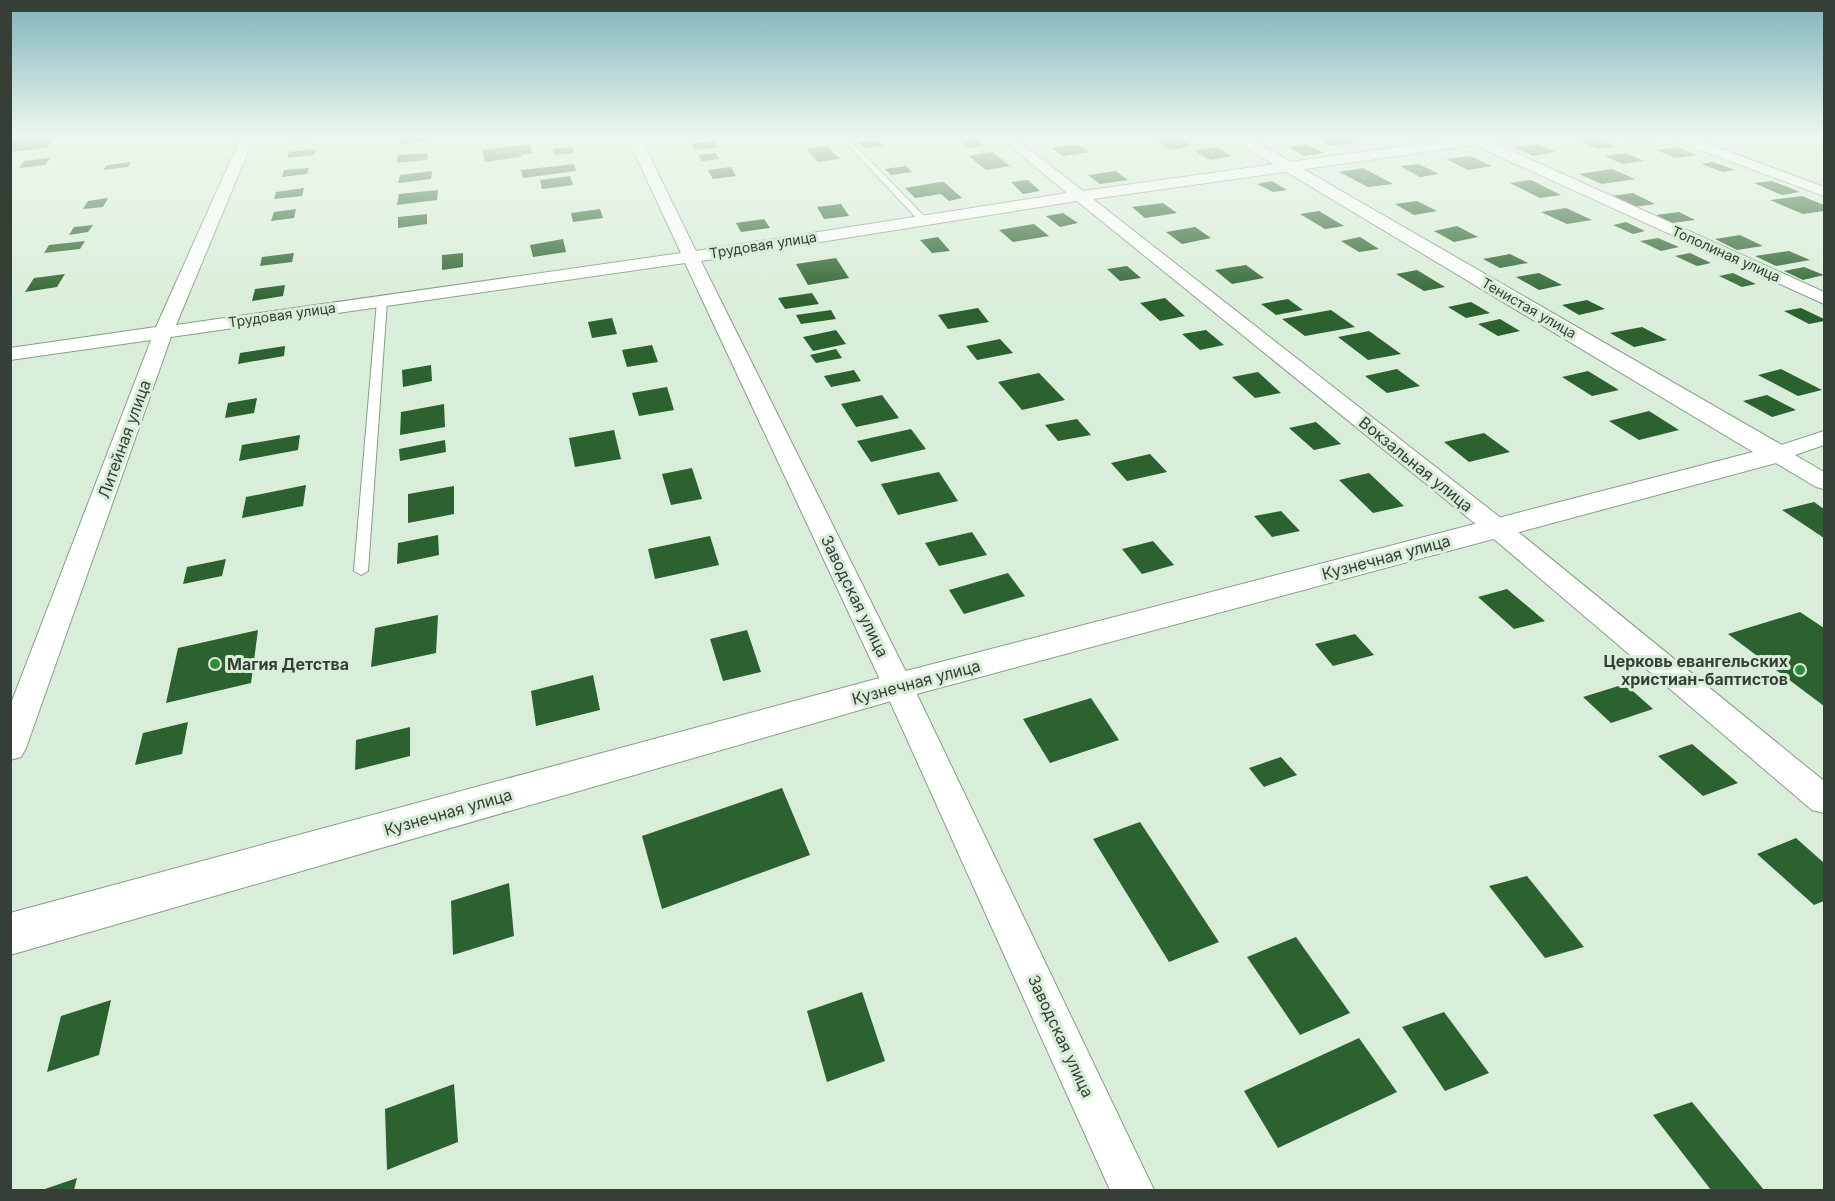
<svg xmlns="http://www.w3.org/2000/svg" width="1835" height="1201" viewBox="0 0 1835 1201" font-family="Inter,sans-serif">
	<rect width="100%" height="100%" fill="#d9eed8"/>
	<!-- building -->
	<g fill="#2c622f">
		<polygon points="56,135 47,148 10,152 10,144 14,139"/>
		<polygon points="290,135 309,135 308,139 289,141"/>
		<polygon points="426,135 426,141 400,144 401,137"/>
		<polygon points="1174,135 1192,146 1170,150 1153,138"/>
		<polygon points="1343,135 1358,142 1331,146 1316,137"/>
		<polygon points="1618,135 1642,135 1655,139 1638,142"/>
		<polygon points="1593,137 1616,146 1598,149 1576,140"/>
		<polygon points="976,139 984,146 968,148 960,141"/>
		<polygon points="877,140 884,146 864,148 858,142"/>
		<polygon points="714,141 717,147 695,150 692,144"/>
		<polygon points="530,144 532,153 521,155 521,157 485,162 482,150"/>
		<polygon points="1077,144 1089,152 1063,156 1052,148"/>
		<polygon points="1307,144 1323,153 1304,156 1288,147"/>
		<polygon points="1536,144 1556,152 1533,156 1513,147"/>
		<polygon points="827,146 840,159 818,162 806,149"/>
		<polygon points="572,147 574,153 555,155 553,149"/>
		<polygon points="1216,147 1232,156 1210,160 1194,151"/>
		<polygon points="1676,147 1697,155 1676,158 1656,150"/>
		<polygon points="316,149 314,155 287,158 289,152"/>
		<polygon points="992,152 1010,166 986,170 969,156"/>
		<polygon points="428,153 427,160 397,163 398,155"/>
		<polygon points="716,153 719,159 702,161 698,155"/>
		<polygon points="1625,153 1644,161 1623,164 1604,156"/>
		<polygon points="1470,156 1492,166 1468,170 1446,159"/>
		<polygon points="50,158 45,165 19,168 24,161"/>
		<polygon points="131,162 128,167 103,170 107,165"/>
		<polygon points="1713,162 1735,170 1723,172 1701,164"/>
		<polygon points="574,164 576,171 523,178 521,170"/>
		<polygon points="1419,164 1439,174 1420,177 1400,166"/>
		<polygon points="906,166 912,172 891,175 885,169"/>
		<polygon points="731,167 736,176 713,179 708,170"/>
		<polygon points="309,168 307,174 282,177 284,170"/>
		<polygon points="1363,168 1393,184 1368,187 1339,172"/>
		<polygon points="1612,169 1635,179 1602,184 1579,174"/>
		<polygon points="432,171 431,179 398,183 400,175"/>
		<polygon points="1116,171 1128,180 1100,184 1088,175"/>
		<polygon points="570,176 573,185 542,189 540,180"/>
		<polygon points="1028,180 1040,191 1023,194 1011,182"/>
		<polygon points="1531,180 1561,195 1540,198 1510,183"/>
		<polygon points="1272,181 1287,190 1273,192 1257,184"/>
		<polygon points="1772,181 1800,192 1782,195 1754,183"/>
		<polygon points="940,182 944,182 962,198 949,201 941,194 915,198 905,188"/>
		<polygon points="304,188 302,196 274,199 276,192"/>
		<polygon points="438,190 437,200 397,205 399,194"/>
		<polygon points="1633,193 1655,204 1634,207 1612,196"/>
		<polygon points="1802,196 1824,205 1824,211 1803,214 1770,200"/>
		<polygon points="108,198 103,207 83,209 88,201"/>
		<polygon points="1417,201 1437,211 1414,215 1395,204"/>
		<polygon points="1163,203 1177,213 1145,218 1132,207"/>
		<polygon points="841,204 849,216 824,219 817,207"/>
		<polygon points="1566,208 1592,220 1567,224 1541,212"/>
		<polygon points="296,209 294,218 271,221 274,212"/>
		<polygon points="600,209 603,218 573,222 571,213"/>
		<polygon points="1319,211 1344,226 1325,229 1300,214"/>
		<polygon points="1679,212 1695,220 1672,223 1656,215"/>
		<polygon points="1063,213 1078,223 1060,227 1046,216"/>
		<polygon points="427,214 427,224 398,228 398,217"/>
		<polygon points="764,219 770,228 741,232 736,223"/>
		<polygon points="1626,222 1645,231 1633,234 1613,225"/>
		<polygon points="1034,224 1049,236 1013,242 999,230"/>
		<polygon points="93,225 88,232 69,235 74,227"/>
		<polygon points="1457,226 1478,237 1454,242 1434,231"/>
		<polygon points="1195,227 1211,238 1182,244 1166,232"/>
		<polygon points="1740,235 1763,246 1737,250 1715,239"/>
		<polygon points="938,237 950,251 932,253 920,240"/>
		<polygon points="1360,237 1379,249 1359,252 1341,241"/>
		<polygon points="1658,238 1679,247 1661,251 1640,241"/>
		<polygon points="563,239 566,252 533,257 530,245"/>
		<polygon points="85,241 80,249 44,253 49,245"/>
		<polygon points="1789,251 1810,260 1776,266 1755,256"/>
		<polygon points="294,253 292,262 260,266 262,257"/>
		<polygon points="463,253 463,267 442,270 442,255"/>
		<polygon points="1690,253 1711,263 1697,266 1675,256"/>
		<polygon points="1510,254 1528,263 1500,268 1483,259"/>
		<polygon points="836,258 849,278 808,285 796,264"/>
		<polygon points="1246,265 1264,278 1232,284 1215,270"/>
		<polygon points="1127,266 1141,278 1120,281 1107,269"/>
		<polygon points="1804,267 1824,275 1803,280 1784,271"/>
		<polygon points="1417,270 1445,287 1424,291 1396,274"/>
		<polygon points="1539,273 1562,285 1539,290 1516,277"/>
		<polygon points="1733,273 1756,284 1742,287 1719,276"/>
		<polygon points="65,274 57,287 25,292 34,278"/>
		<polygon points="285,285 283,296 252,301 255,289"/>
		<polygon points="812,293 819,304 785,309 778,298"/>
		<polygon points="1165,298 1185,316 1160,321 1140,303"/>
		<polygon points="1288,299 1303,310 1276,315 1261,304"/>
		<polygon points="1587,300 1605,309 1579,315 1562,305"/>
		<polygon points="1471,302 1490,313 1466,318 1448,307"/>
		<polygon points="978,308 989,322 948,329 938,315"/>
		<polygon points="1801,308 1824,319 1824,321 1809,324 1784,311"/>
		<polygon points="831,310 836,319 801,324 796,315"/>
		<polygon points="1331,310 1355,327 1305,336 1282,319"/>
		<polygon points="612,318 617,334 592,338 588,322"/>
		<polygon points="1500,319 1520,331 1498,336 1478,324"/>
		<polygon points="1642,327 1667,340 1634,347 1610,333"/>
		<polygon points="836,330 846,344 813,351 803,337"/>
		<polygon points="1206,330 1224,345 1200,350 1182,334"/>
		<polygon points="1369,331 1401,354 1368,360 1338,337"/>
		<polygon points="1000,339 1013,353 977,360 966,346"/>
		<polygon points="652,345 658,362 627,367 622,350"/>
		<polygon points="285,346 284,356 238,364 240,353"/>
		<polygon points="836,349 842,358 816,363 810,355"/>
		<polygon points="431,365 432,381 403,387 402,370"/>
		<polygon points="1397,369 1420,386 1387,393 1365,376"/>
		<polygon points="1781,369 1822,390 1798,396 1758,375"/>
		<polygon points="854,370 861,381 831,387 824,376"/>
		<polygon points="1588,371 1619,390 1592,396 1562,377"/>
		<polygon points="1258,372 1281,393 1255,398 1232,377"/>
		<polygon points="1039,373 1065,400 1022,410 998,382"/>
		<polygon points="667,387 674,410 639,416 632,393"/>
		<polygon points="882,395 899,418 856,427 841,404"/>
		<polygon points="1767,395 1796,410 1772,417 1743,401"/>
		<polygon points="257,398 254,413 225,418 228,403"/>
		<polygon points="444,404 445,427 400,435 401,412"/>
		<polygon points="1649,411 1679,430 1639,440 1609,421"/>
		<polygon points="1077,419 1091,435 1058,441 1045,425"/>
		<polygon points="1316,422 1341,444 1314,450 1289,428"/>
		<polygon points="911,429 926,449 871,462 857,441"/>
		<polygon points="614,430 621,459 575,467 569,438"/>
		<polygon points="1484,433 1510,452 1469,462 1444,442"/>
		<polygon points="300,435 298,450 239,461 242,445"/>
		<polygon points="445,440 446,452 400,461 399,449"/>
		<polygon points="1150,454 1167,472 1127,481 1111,463"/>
		<polygon points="692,468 702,499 671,505 662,474"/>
		<polygon points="939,472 958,501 898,515 881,484"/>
		<polygon points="1369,473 1404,506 1373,513 1339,480"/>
		<polygon points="306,485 303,506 242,518 246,497"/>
		<polygon points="454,486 454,514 408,523 408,494"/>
		<polygon points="1814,502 1824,509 1824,538 1782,510"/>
		<polygon points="1281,511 1300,531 1272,537 1254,516"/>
		<polygon points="972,532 987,555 939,566 925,543"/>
		<polygon points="438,535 439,555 397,564 398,543"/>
		<polygon points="710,536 719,565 655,579 648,549"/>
		<polygon points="1153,541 1174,565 1142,574 1122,549"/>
		<polygon points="226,559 222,576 183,584 187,567"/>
		<polygon points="1008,573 1025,596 964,614 949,590"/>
		<polygon points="1507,589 1545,621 1514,629 1478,597"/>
		<polygon points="1800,612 1824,628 1824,706 1728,634"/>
		<polygon points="438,615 436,653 371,667 375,628"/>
		<polygon points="258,630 251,683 166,703 178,648"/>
		<polygon points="747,630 761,672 723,681 710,639"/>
		<polygon points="1355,634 1374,655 1333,666 1315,644"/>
		<polygon points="593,675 600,710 536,726 531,691"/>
		<polygon points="1625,684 1653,709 1611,723 1583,697"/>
		<polygon points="1091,698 1119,740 1050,763 1023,719"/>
		<polygon points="188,722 182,754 135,765 143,733"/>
		<polygon points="410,727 410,756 355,770 356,740"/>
		<polygon points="1692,744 1738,783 1703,796 1658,756"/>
		<polygon points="1281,757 1297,775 1264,787 1249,768"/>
		<polygon points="782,788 810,855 662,909 642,836"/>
		<polygon points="1140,822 1219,942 1169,962 1093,839"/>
		<polygon points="1796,838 1824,863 1824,901 1814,905 1757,854"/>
		<polygon points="1527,876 1584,947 1545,958 1489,886"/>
		<polygon points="509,883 514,936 453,955 451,901"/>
		<polygon points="1296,937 1350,1013 1300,1035 1247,957"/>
		<polygon points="862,992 885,1061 827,1082 807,1011"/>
		<polygon points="111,1000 99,1055 47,1072 61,1016"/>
		<polygon points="1444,1012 1489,1073 1445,1091 1402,1027"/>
		<polygon points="1359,1038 1397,1092 1278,1148 1244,1091"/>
		<polygon points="454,1084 458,1142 387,1170 385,1109"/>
		<polygon points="1692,1102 1764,1190 1711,1190 1653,1115"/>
		<polygon points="77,1178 74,1190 42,1190"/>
	</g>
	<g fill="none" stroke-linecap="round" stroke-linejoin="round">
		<defs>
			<g id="service">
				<polygon points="839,135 845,135 926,218 926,222 920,222"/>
				<polygon points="382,298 387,301 368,571 361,575 354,571 377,301"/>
			</g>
			<g id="minor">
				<polygon points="242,135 255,135 176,325 681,253 626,135 639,135 696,251 1067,193 997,135 1011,135 1083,191 1475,136 1521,135 1520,138 1492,142 1824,292 1824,304 1474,145 1093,199 1506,522 1824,781 1824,813 1812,810 1488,534 1077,201 701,261 913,686 1154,1190 1110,1190 883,686 685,263 171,337 26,748 21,757 10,760 10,706 151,340 10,360 10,348 156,327"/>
				<polygon points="1666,135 1684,135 1824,187 1824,196 1668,138"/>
				<polygon points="1824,431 1824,445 1795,455 1824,472 1824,489 1816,487 1769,459 1766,454 1769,449"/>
			</g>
			<polygon id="tertiary" points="1225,135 1244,135 1787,448 1791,454 1787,460 898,699 10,955 10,913 898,673 1753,452"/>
		</defs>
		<!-- service casing -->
		<use href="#service" stroke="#899c89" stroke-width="2"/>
		<!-- minor casing -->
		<use href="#minor" stroke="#899c89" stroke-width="2"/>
		<!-- tertiary casing -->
		<use href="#tertiary" stroke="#899c89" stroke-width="2"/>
		<!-- service -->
		<use href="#service" fill="#fff" fill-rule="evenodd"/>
		<!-- minor -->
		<use href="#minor" fill="#fff" fill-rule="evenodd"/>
		<!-- tertiary -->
		<use href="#tertiary" fill="#fff" fill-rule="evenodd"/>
	</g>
	<!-- sky -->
	<linearGradient id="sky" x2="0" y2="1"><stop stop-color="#7cb3bc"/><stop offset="0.45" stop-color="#eef7ed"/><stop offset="1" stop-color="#eef7ed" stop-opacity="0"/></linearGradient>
	<rect width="1835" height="303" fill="url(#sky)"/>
	<!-- markers -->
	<g fill="#328b3b" stroke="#d9eed8" stroke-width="2">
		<circle cx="215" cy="664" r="6"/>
		<circle cx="1800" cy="670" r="6"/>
	</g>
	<g text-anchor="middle" stroke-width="6" stroke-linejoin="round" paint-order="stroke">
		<!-- far-street labels -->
		<g font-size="14" fill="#363f36" stroke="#d9eed8">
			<text transform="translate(763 245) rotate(-9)" y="5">Трудовая улица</text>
			<text transform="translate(1726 254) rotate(24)" y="5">Тополиная улица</text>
			<text transform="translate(1529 308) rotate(30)" y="5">Тенистая улица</text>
			<text transform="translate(282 315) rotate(-8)" y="5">Трудовая улица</text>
		</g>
		<!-- street labels -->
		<g font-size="16" fill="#363f36" stroke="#d9eed8">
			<text transform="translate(124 439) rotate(-70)" y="6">Литейная улица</text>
			<text transform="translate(1416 464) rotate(39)" y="6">Вокзальная улица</text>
			<text transform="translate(1386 557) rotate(-15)" y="6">Кузнечная улица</text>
			<text transform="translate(855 596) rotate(64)" y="6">Заводская улица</text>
			<text transform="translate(916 682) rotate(-15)" y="6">Кузнечная улица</text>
			<text transform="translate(448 812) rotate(-16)" y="6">Кузнечная улица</text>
			<text transform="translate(1061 1036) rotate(65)" y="6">Заводская улица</text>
		</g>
		<!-- poi labels -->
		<g font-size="16" font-weight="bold" fill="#363f36" stroke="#d9eed8" text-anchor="end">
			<text x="1788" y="667">Церковь евангельских<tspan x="1788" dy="18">христиан-баптистов</tspan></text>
			<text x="227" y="670" text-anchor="start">Магия Детства</text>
		</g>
	</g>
	<!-- border -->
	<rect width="1835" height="1201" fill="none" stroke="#363f36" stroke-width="24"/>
</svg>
